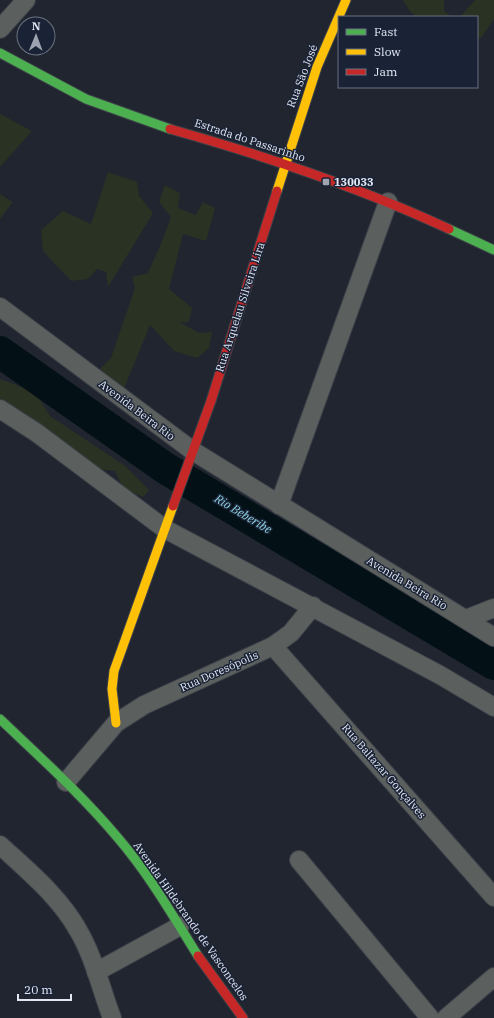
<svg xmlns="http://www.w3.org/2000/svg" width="494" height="1018" viewBox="0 0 494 1018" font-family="'IBM Plex Serif',serif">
	<rect width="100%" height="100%" fill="#20252f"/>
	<!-- green -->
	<g fill="#2a3223">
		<polygon points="403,0 444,0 444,11 452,17 416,17 410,11"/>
		<polygon points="475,0 494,0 494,19 481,38 477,39 477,17 460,17"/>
		<polygon points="0,114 32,131 0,167"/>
		<polygon points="108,172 137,182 139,196 153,213 108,287 106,272 97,269 88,279 71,281 43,251 41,230 63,211 91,224"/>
		<polygon points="165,185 180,193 178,208 196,215 203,202 215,208 206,241 183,234 169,289 192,308 189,322 180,322 199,333 212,332 209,348 197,358 174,351 150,325 123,391 102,376 99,370 111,358 135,288 132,277 148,273 163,239 171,217 159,202"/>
		<polygon points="0,194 13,202 0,219"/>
		<polygon points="0,379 35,392 50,416 124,465 149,490 143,497 123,488 115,471 95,469 0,403"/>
	</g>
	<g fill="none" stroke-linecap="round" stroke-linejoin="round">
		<!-- river -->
		<polyline stroke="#031116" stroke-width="32" points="0,352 165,468 494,664"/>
		<defs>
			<g id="street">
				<polyline points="0,29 26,0"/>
				<polyline points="0,307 193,451 494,637"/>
				<polyline points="0,409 37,433 165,529 440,675 494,707"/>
				<polyline points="279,505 388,202"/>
				<polyline points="466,619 494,608"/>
				<polyline points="273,646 494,897"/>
				<polyline points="66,782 116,723 144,705 273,646 291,633 313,606"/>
				<path d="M 0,845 C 28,871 59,896 78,930 C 94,957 101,989 112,1018"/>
				<polyline points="299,860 430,1018"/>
				<polyline points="96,972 180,926"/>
				<polyline points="446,1018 494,977"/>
			</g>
			<g id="fast">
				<polyline points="0,53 86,99 170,129"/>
				<polyline points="449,229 494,250"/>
				<path d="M 0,719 C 40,757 82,795 118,838 C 149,874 173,916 198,956"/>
			</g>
			<g id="slow">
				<polyline points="277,191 317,67 346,0"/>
				<polyline points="116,723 112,689 114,671 173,506"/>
			</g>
			<g id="jam">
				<path d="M 170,129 C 266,156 359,187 449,229"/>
				<polyline points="173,506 211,401 277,191"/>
				<polyline points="198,956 243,1018"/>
			</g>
		</defs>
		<!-- street casing -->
		<use href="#street" stroke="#3d4149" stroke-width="20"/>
		<!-- fast casing -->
		<use href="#fast" stroke="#3d4149" stroke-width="11"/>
		<!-- slow casing -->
		<use href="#slow" stroke="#3d4149" stroke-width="11"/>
		<!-- jam casing -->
		<use href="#jam" stroke="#3d4149" stroke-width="11"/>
		<!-- street -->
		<use href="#street" stroke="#5b5f5e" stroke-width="18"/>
		<!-- fast -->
		<use href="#fast" stroke="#4caf50" stroke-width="9"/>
		<!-- slow -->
		<use href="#slow" stroke="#ffc107" stroke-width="9"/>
		<!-- jam -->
		<use href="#jam" stroke="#c62828" stroke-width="9"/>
	</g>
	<!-- markers -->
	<rect fill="#9da3af" stroke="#1a2335" stroke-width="1.5" x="322" y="178" width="8" height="8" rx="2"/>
	<g text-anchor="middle" stroke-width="3" stroke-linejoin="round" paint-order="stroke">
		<!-- street labels -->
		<g font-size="11" fill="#e1e7f4" stroke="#1a2335">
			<text transform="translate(302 76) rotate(-69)" y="4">Rua São José</text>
			<text transform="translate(250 140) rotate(18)" y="4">Estrada do Passarinho</text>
			<text transform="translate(240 307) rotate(-72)" y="4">Rua Arquelau Silveira Lira</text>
			<text transform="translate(137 410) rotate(37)" y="4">Avenida Beira Rio</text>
			<text transform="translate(407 583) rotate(31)" y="4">Avenida Beira Rio</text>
			<text transform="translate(219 671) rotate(-24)" y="4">Rua Doresópolis</text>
			<text transform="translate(384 771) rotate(49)" y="4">Rua Baltazar Gonçalves</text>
			<text transform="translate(191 921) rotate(55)" y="4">Avenida Hildebrando de Vasconcelos</text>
		</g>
		<!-- poi labels -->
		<g font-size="11" font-weight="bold" fill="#e1e7f4" stroke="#1a2335" text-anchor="start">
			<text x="334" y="186">130033</text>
		</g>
		<!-- water labels -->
		<g font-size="12" font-style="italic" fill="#8fd4e4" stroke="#1a2335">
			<text transform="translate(243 514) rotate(31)" y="4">Rio Beberibe</text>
		</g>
	</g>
	<!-- legend -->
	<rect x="338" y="16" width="140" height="72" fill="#1a2335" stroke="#6a7181"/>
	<rect x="346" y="29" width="20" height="6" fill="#4caf50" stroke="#6a7181"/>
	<text x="374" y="36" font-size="12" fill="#e1e7f4">Fast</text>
	<rect x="346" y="49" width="20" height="6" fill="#ffc107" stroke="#6a7181"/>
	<text x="374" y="56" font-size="12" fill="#e1e7f4">Slow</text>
	<rect x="346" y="69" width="20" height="6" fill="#c62828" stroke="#6a7181"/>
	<text x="374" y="76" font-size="12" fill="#e1e7f4">Jam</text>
	<!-- north arrow -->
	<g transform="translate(36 36) rotate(1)"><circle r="19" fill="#1a2335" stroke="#6a7181"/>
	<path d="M0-3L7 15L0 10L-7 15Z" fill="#9da3af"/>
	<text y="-6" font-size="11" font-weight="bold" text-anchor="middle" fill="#e1e7f4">N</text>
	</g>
	<!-- scale -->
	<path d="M18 994v6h53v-6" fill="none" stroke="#e1e7f4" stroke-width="2"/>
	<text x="24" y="994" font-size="12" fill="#e1e7f4" stroke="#1a2335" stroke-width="3" paint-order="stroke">20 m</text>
</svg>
